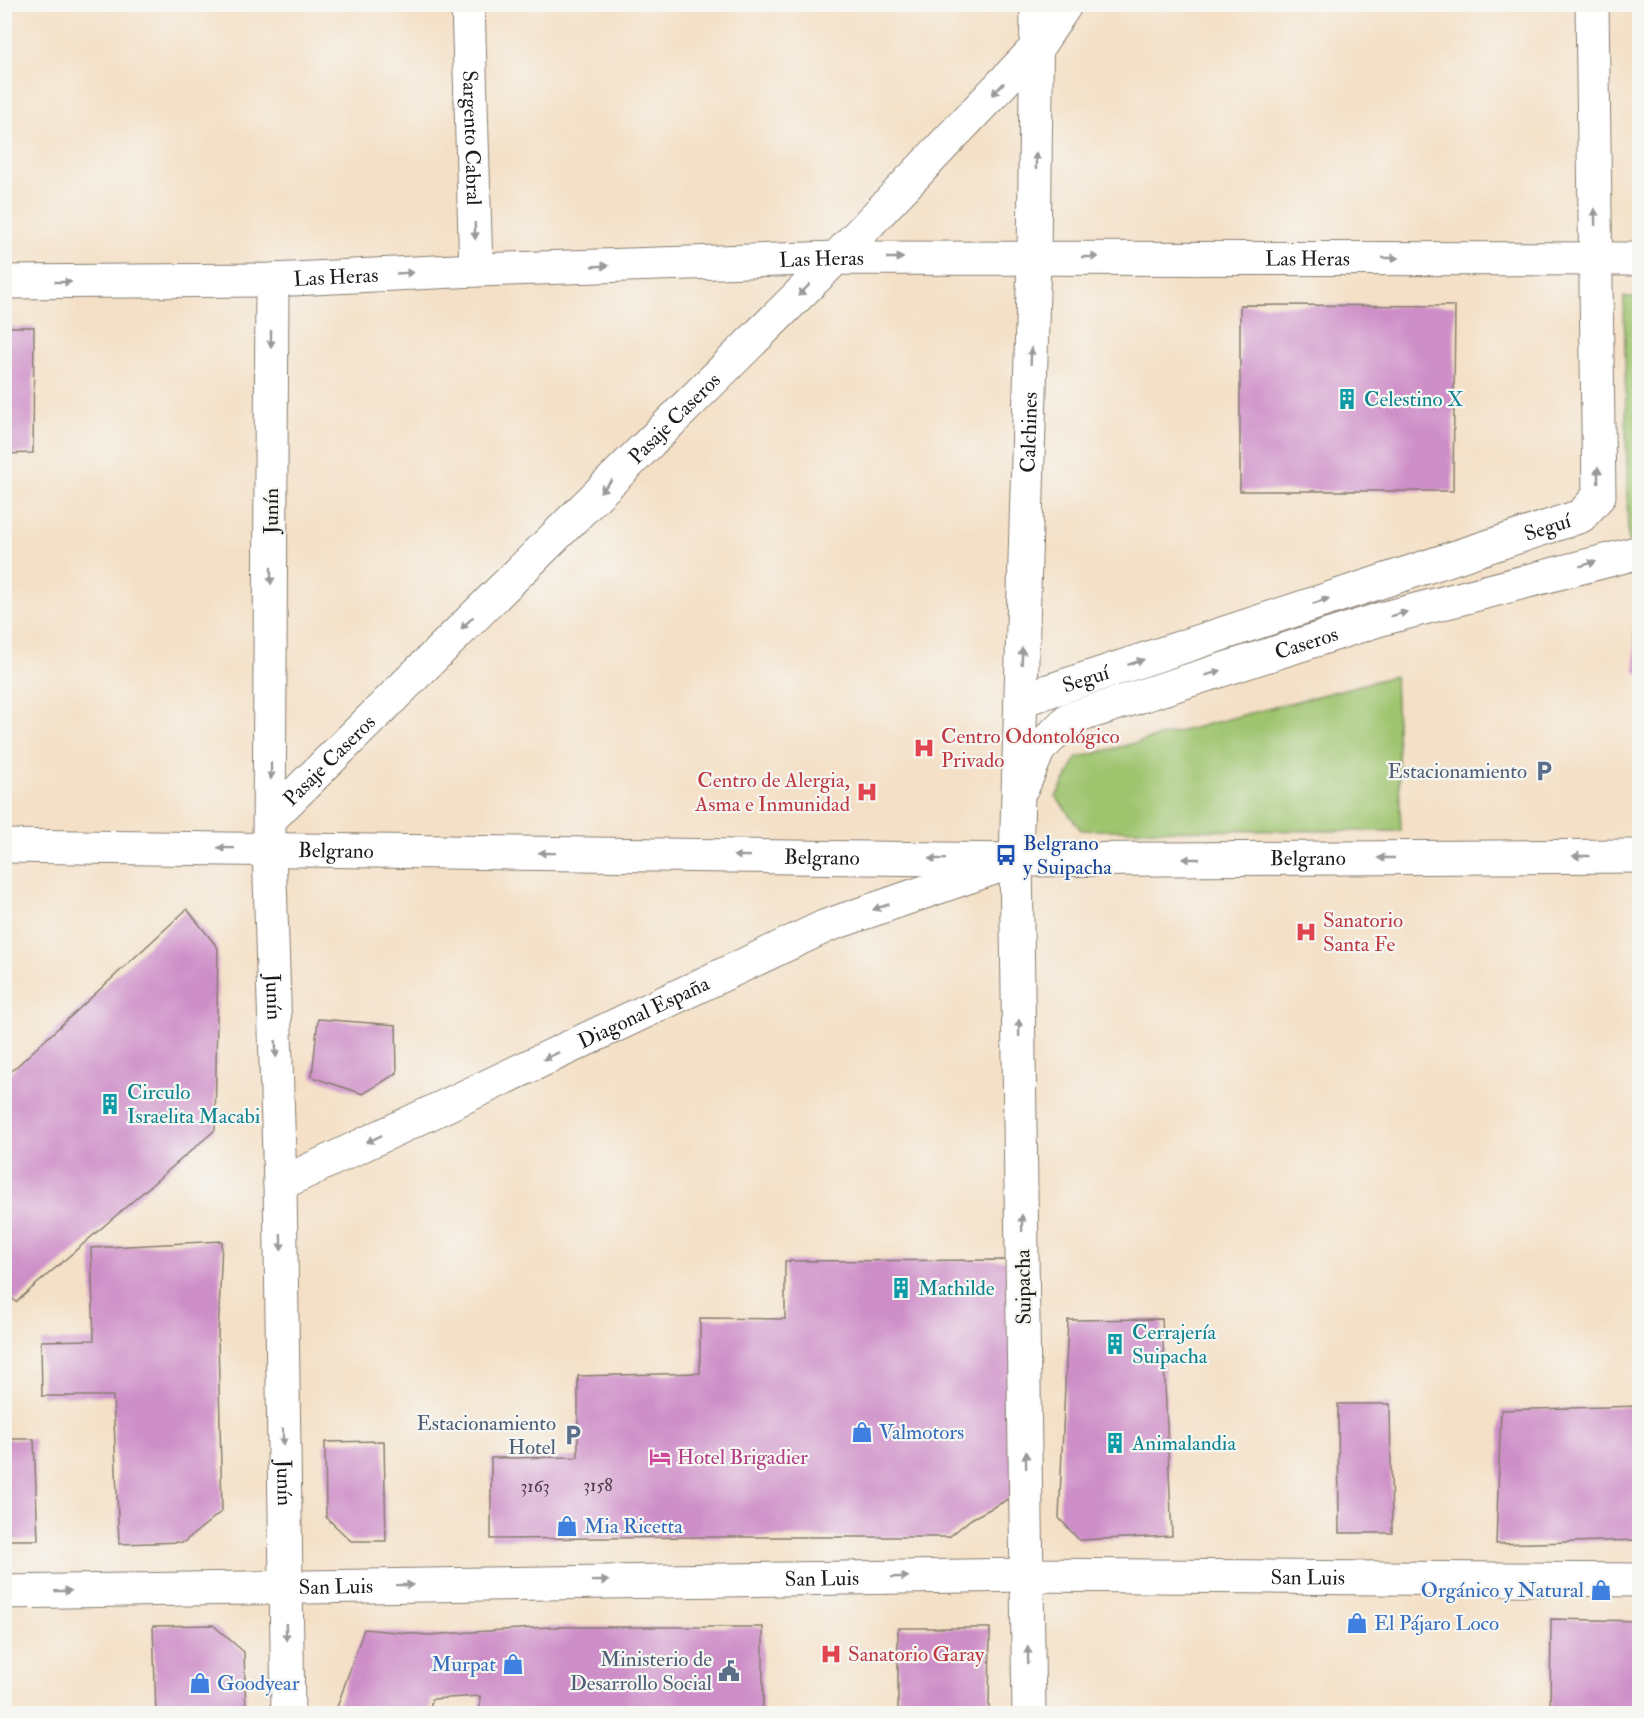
<svg xmlns="http://www.w3.org/2000/svg" width="1644" height="1718" viewBox="0 0 1644 1718" font-family="'IM FELL Double Pica',serif">
	<rect width="100%" height="100%" fill="#f6f6f2"/>
	<filter id="ink" filterUnits="userSpaceOnUse"><feTurbulence type="fractalNoise" baseFrequency=".0167" numOctaves="2"/><feDisplacementMap in="SourceGraphic" scale="12" xChannelSelector="R" yChannelSelector="G"/><feConvolveMatrix kernelMatrix="1 2 1 2 8 2 1 2 1" color-interpolation-filters="sRGB"/></filter>
	<filter id="wash" filterUnits="userSpaceOnUse"><feTurbulence type="fractalNoise" baseFrequency=".008" numOctaves="4" result="noise"/><feDisplacementMap in="SourceGraphic" scale="24" xChannelSelector="R" yChannelSelector="G"/><feGaussianBlur stdDeviation="1.35" result="paint"/><feColorMatrix in="noise" values="0 0 0 0 0 0 0 0 0 0 0 0 0 0 0 0 0 1.4 0 .05"/><feComposite in="paint" operator="in"/></filter>
	<g filter="url(#wash)">
		<rect width="100%" height="100%" fill="#f4e0c6"/>
		<!-- green -->
		<g fill="#9fc46e" stroke="#5e7045" stroke-width="1.5">
			<polygon points="1624,297 1640,297 1640,539 1628,541"/>
			<polygon points="1395,676 1401,831 1081,830 1056,797 1077,758"/>
		</g>
		<g id="blocks">
			<!-- building -->
			<g fill="#ce8ec8">
				<polygon points="1240,305 1455,306 1453,491 1240,491"/>
				<polygon points="4,327 34,327 33,453 4,454"/>
				<polygon points="1634,611 1640,611 1640,673 1635,673"/>
				<polygon points="187,909 218,948 215,1130 16,1302 4,1290 4,1078"/>
				<polygon points="318,1019 396,1025 397,1073 363,1094 312,1077"/>
				<polygon points="222,1241 218,1337 222,1511 184,1542 119,1544 113,1396 42,1396 41,1341 94,1340 91,1248"/>
				<polygon points="1015,1260 1024,1491 971,1519 949,1537 702,1537 491,1539 491,1458 578,1457 578,1376 700,1373 700,1318 785,1319 785,1261"/>
				<polygon points="1162,1319 1172,1536 1079,1540 1059,1518 1068,1320"/>
				<polygon points="1338,1404 1390,1404 1392,1533 1339,1533"/>
				<polygon points="1640,1406 1640,1540 1496,1544 1501,1410"/>
				<polygon points="4,1439 34,1439 38,1540 4,1540"/>
				<polygon points="384,1441 386,1541 351,1541 326,1517 325,1442"/>
				<polygon points="1551,1619 1640,1621 1640,1713 1550,1713"/>
				<polygon points="213,1625 244,1652 246,1713 156,1713 153,1626"/>
				<polygon points="549,1627 763,1627 763,1713 480,1713 480,1696 432,1699 429,1713 335,1713 364,1629 428,1635"/>
				<polygon points="898,1628 990,1628 989,1713 898,1713"/>
			</g>
		</g>
	</g>
	<g filter="url(#ink)">
		<use href="#blocks" fill-opacity="0" stroke="#887e71" stroke-width="1.5"/>
		<g fill="none" stroke-linecap="round" stroke-linejoin="round">
			<defs>
				<g id="minor">
					<path id="s1" d="M 468,4 L 476,270"/>
					<path id="s2" d="M 272,280 L 269,849 L 280,1184 L 288,1714"/>
					<path id="s3" d="M 4,282 L 272,280 L 476,270 L 836,258 L 1640,259"/>
					<path id="s4" d="M 1021,700 L 1581,516 L 1599,496 L 1592,4"/>
					<path id="s5" d="M 1023,786 L 1039,749 L 1069,719 L 1381,619 L 1640,552"/>
					<path id="s6" d="M 271,818 L 836,258 L 1038,46 L 1066,4"/>
					<path id="s7" d="M 4,846 L 1016,860 L 1640,856"/>
					<path id="s8" d="M 280,1184 L 826,926 L 994,868"/>
					<path id="s9" d="M 4,1592 L 1027,1575 L 1640,1580"/>
					<path id="s10" d="M 1029,1714 L 1016,860 L 1034,257 L 1037,4"/>
				</g>
			</defs>
			<!-- minor casing -->
			<use href="#minor" stroke="#887e71" stroke-width="35"/>
			<!-- minor -->
			<use href="#minor" stroke="#fff" stroke-width="33"/>
		</g>
		<!-- one-way arrows -->
		<defs><path id="oneway-solid" d="M-6-.8H1V-3.2L6.5 0L1 3.2V.8H-6Z" transform="scale(1.5)"/></defs>
		<g fill="#999">
			<use href="#oneway-solid" transform="translate(998 89) rotate(134)"/>
			<use href="#oneway-solid" transform="translate(1036 161) rotate(-89)"/>
			<use href="#oneway-solid" transform="translate(1595 217) rotate(-91)"/>
			<use href="#oneway-solid" transform="translate(475 231) rotate(88)"/>
			<use href="#oneway-solid" transform="translate(1090 257)"/>
			<use href="#oneway-solid" transform="translate(895 258)"/>
			<use href="#oneway-solid" transform="translate(1390 258)"/>
			<use href="#oneway-solid" transform="translate(600 266) rotate(-2)"/>
			<use href="#oneway-solid" transform="translate(405 273) rotate(-3)"/>
			<use href="#oneway-solid" transform="translate(63 282)"/>
			<use href="#oneway-solid" transform="translate(804 290) rotate(135)"/>
			<use href="#oneway-solid" transform="translate(271 339) rotate(90)"/>
			<use href="#oneway-solid" transform="translate(1031 356) rotate(-88)"/>
			<use href="#oneway-solid" transform="translate(1598 475) rotate(-91)"/>
			<use href="#oneway-solid" transform="translate(606 486) rotate(135)"/>
			<use href="#oneway-solid" transform="translate(1588 564) rotate(-15)"/>
			<use href="#oneway-solid" transform="translate(271 576) rotate(90)"/>
			<use href="#oneway-solid" transform="translate(1321 601) rotate(-18)"/>
			<use href="#oneway-solid" transform="translate(1399 614) rotate(-15)"/>
			<use href="#oneway-solid" transform="translate(467 623) rotate(135)"/>
			<use href="#oneway-solid" transform="translate(1022 656) rotate(-88)"/>
			<use href="#oneway-solid" transform="translate(1136 662) rotate(-18)"/>
			<use href="#oneway-solid" transform="translate(1213 673) rotate(-18)"/>
			<use href="#oneway-solid" transform="translate(271 771) rotate(90)"/>
			<use href="#oneway-solid" transform="translate(226 848) rotate(-179)"/>
			<use href="#oneway-solid" transform="translate(547 853) rotate(-179)"/>
			<use href="#oneway-solid" transform="translate(742 856) rotate(-179)"/>
			<use href="#oneway-solid" transform="translate(1581 856) rotate(180)"/>
			<use href="#oneway-solid" transform="translate(1386 858) rotate(180)"/>
			<use href="#oneway-solid" transform="translate(937 859) rotate(-179)"/>
			<use href="#oneway-solid" transform="translate(1191 859) rotate(180)"/>
			<use href="#oneway-solid" transform="translate(881 907) rotate(161)"/>
			<use href="#oneway-solid" transform="translate(1019 1028) rotate(-91)"/>
			<use href="#oneway-solid" transform="translate(276 1049) rotate(88)"/>
			<use href="#oneway-solid" transform="translate(551 1056) rotate(155)"/>
			<use href="#oneway-solid" transform="translate(374 1139) rotate(155)"/>
			<use href="#oneway-solid" transform="translate(1022 1223) rotate(-91)"/>
			<use href="#oneway-solid" transform="translate(281 1242) rotate(89)"/>
			<use href="#oneway-solid" transform="translate(283 1437) rotate(89)"/>
			<use href="#oneway-solid" transform="translate(1026 1460) rotate(-91)"/>
			<use href="#oneway-solid" transform="translate(900 1577) rotate(-1)"/>
			<use href="#oneway-solid" transform="translate(600 1581) rotate(-1)"/>
			<use href="#oneway-solid" transform="translate(405 1585) rotate(-1)"/>
			<use href="#oneway-solid" transform="translate(63 1591) rotate(-1)"/>
			<use href="#oneway-solid" transform="translate(286 1632) rotate(89)"/>
			<use href="#oneway-solid" transform="translate(1028 1655) rotate(-91)"/>
		</g>
	</g>
	<!-- icons -->
	<defs>
		<symbol id="building-bare" viewBox="-9 -9 18 18"><path d="M-4-6H4V6H1V3H-1V6H-4ZM-2.5-4.3h1.7v1.8h-1.7ZM.8-4.3h1.7v1.8H.8ZM-2.5-1h1.7V.8h-1.7ZM.8-1h1.7V.8H.8Z" fill="#0f9aa8" stroke="#f6f6f2" stroke-width="2.5" paint-order="stroke"/></symbol>
		<symbol id="hospital-bare" viewBox="-9 -9 18 18"><path d="M-5-5h3v3.5h4V-5h3V5h-3V1.5h-4V5h-3Z" fill="#e0444e" stroke="#f6f6f2" stroke-width="2.5" paint-order="stroke"/></symbol>
		<symbol id="parking-bare" viewBox="-9 -9 18 18"><path d="M-3.5-5.5H1a3.5 3.5 0 0 1 0 7H-1V5.5H-3.5ZM-1-3.4V-.6H.8a1.4 1.4 0 0 0 0-2.8Z" fill="#5c6f8a" stroke="#f6f6f2" stroke-width="2.5" paint-order="stroke"/></symbol>
		<symbol id="bus-bare" viewBox="-9 -9 18 18"><path d="M-5-6H5V4H4V6H2V4H-2V6H-4V4H-5ZM-3.5-4V0h7V-4ZM-3.5 1.2v1.5H-2V1.2ZM2 1.2v1.5H3.5V1.2Z" fill="#1a4fb4" stroke="#f6f6f2" stroke-width="2.5" paint-order="stroke"/></symbol>
		<symbol id="shop-bare" viewBox="-9 -9 18 18"><path d="M-5-2.5h2.3a2.7 3.5 0 0 1 5.4 0H5L5.5 6h-11ZM-1.5-2.5h3a1.5 2.3 0 0 0-3 0Z" fill="#3f7fe0" stroke="#f6f6f2" stroke-width="2.5" paint-order="stroke"/></symbol>
		<symbol id="hotel-bare" viewBox="-9 -9 18 18"><path d="M-6-4.5h1.5V1H6V5H4.5V3h-9V5H-6ZM-4 0a1.8 1.8 0 1 1 3.6 0ZM.5 0V-2.5h3Q6-2.5 6 0Z" fill="#d1479c" stroke="#f6f6f2" stroke-width="2.5" paint-order="stroke"/></symbol>
		<symbol id="civic-bare" viewBox="-9 -9 18 18"><path d="M-.6-6.5H3V-4.5H.6V-3L4-1V1h2V6H-6V1h2V-1L-.6-3ZM-1.2 2.5V6h2.4V2.5Z" fill="#5c6f8a" stroke="#f6f6f2" stroke-width="2.5" paint-order="stroke"/></symbol>
	</defs>
	<g fill-rule="evenodd">
		<use href="#building-bare" x="1332" y="384" width="30" height="30"/>
		<use href="#hospital-bare" x="909" y="733" width="30" height="30"/>
		<use href="#parking-bare" x="1529" y="756" width="30" height="30"/>
		<use href="#hospital-bare" x="852" y="777" width="30" height="30"/>
		<use href="#bus-bare" x="991" y="840" width="30" height="30"/>
		<use href="#hospital-bare" x="1291" y="917" width="30" height="30"/>
		<use href="#building-bare" x="95" y="1089" width="30" height="30"/>
		<use href="#building-bare" x="886" y="1273" width="30" height="30"/>
		<use href="#building-bare" x="1100" y="1329" width="30" height="30"/>
		<use href="#shop-bare" x="847" y="1417" width="30" height="30"/>
		<use href="#parking-bare" x="558" y="1420" width="30" height="30"/>
		<use href="#building-bare" x="1100" y="1428" width="30" height="30"/>
		<use href="#hotel-bare" x="645" y="1442" width="30" height="30"/>
		<use href="#shop-bare" x="552" y="1511" width="30" height="30"/>
		<use href="#shop-bare" x="1586" y="1575" width="30" height="30"/>
		<use href="#shop-bare" x="1342" y="1608" width="30" height="30"/>
		<use href="#hospital-bare" x="816" y="1639" width="30" height="30"/>
		<use href="#shop-bare" x="498" y="1649" width="30" height="30"/>
		<use href="#civic-bare" x="714" y="1656" width="30" height="30"/>
		<use href="#shop-bare" x="185" y="1668" width="30" height="30"/>
	</g>
	<g text-anchor="middle" stroke-width="4.5" stroke-linejoin="round" paint-order="stroke">
		<!-- number labels -->
		<g font-size="18" fill="#483847">
			<text x="598" y="1491">3158</text>
			<text x="535" y="1492">3163</text>
		</g>
		<!-- street labels -->
		<g font-size="21" fill="#1c1c1c" stroke="#f6f6f2">
			<text dy="7" stroke="none"><textPath href="#s1" startOffset="134">Sargento Cabral</textPath></text>
			<text dy="7" stroke="none"><textPath href="#s3" startOffset="1304">Las Heras</textPath></text>
			<text dy="7" stroke="none"><textPath href="#s3" startOffset="818">Las Heras</textPath></text>
			<text dy="7" stroke="none"><textPath href="#s3" startOffset="332">Las Heras</textPath></text>
			<text dy="7" stroke="none"><textPath href="#s6" startOffset="568">Pasaje Caseros</textPath></text>
			<text dy="7" stroke="none"><textPath href="#s10" startOffset="1282">Calchines</textPath></text>
			<text transform="translate(271 511) rotate(-90)" y="7">Junín</text>
			<text dy="7" stroke="none"><textPath href="#s4" startOffset="554">Seguí</textPath></text>
			<text dy="7" stroke="none"><textPath href="#s5" startOffset="332">Caseros</textPath></text>
			<text dy="7" stroke="none"><textPath href="#s4" startOffset="68">Seguí</textPath></text>
			<text dy="7" stroke="none"><textPath href="#s6" startOffset="82">Pasaje Caseros</textPath></text>
			<text dy="7" stroke="none"><textPath href="#s7" startOffset="332">Belgrano</textPath></text>
			<text dy="7" stroke="none"><textPath href="#s7" startOffset="818">Belgrano</textPath></text>
			<text dy="7" stroke="none"><textPath href="#s7" startOffset="1304">Belgrano</textPath></text>
			<text dy="7" stroke="none"><textPath href="#s2" startOffset="717">Junín</textPath></text>
			<text dy="7" stroke="none"><textPath href="#s8" startOffset="402">Diagonal España</textPath></text>
			<text transform="translate(1023 1287) rotate(-91)" y="7">Suipacha</text>
			<text dy="7" stroke="none"><textPath href="#s2" startOffset="1203">Junín</textPath></text>
			<text dy="7" stroke="none"><textPath href="#s9" startOffset="1304">San Luis</textPath></text>
			<text dy="7" stroke="none"><textPath href="#s9" startOffset="818">San Luis</textPath></text>
			<text dy="7" stroke="none"><textPath href="#s9" startOffset="332">San Luis</textPath></text>
		</g>
		<!-- culture labels -->
		<g font-size="21" fill="#0d838f" stroke="#f6f6f2" text-anchor="start">
			<text x="1364" y="406">Celestino X</text>
			<text x="127" y="1099">Circulo<tspan x="127" dy="24">Israelita Macabi</tspan></text>
			<text x="918" y="1295">Mathilde</text>
			<text x="1132" y="1339">Cerrajería<tspan x="1132" dy="24">Suipacha</tspan></text>
			<text x="1132" y="1450">Animalandia</text>
		</g>
		<!-- health labels -->
		<g font-size="21" fill="#be3a42" stroke="#f6f6f2" text-anchor="start">
			<text x="941" y="743">Centro Odontológico<tspan x="941" dy="24">Privado</tspan></text>
			<text x="850" y="787" text-anchor="end">Centro de Alergia,<tspan x="850" dy="24">Asma e Inmunidad</tspan></text>
			<text x="1323" y="927">Sanatorio<tspan x="1323" dy="24">Santa Fe</tspan></text>
			<text x="848" y="1661">Sanatorio Garay</text>
		</g>
		<!-- service labels -->
		<g font-size="21" fill="#4e5e75" stroke="#f6f6f2" text-anchor="end">
			<text x="1527" y="778">Estacionamiento</text>
			<text x="556" y="1430">Estacionamiento<tspan x="556" dy="24">Hotel</tspan></text>
			<text x="712" y="1666">Ministerio de<tspan x="712" dy="24">Desarrollo Social</tspan></text>
		</g>
		<!-- transit labels -->
		<g font-size="21" fill="#164399" stroke="#f6f6f2" text-anchor="start">
			<text x="1023" y="850">Belgrano<tspan x="1023" dy="24">y Suipacha</tspan></text>
		</g>
		<!-- shop labels -->
		<g font-size="21" fill="#366cbe" stroke="#f6f6f2" text-anchor="start">
			<text x="879" y="1439">Valmotors</text>
			<text x="584" y="1533">Mia Ricetta</text>
			<text x="1584" y="1597" text-anchor="end">Orgánico y Natural</text>
			<text x="1374" y="1630">El Pájaro Loco</text>
			<text x="496" y="1671" text-anchor="end">Murpat</text>
			<text x="217" y="1690">Goodyear</text>
		</g>
		<!-- hotel labels -->
		<g font-size="21" fill="#b23c85" stroke="#f6f6f2" text-anchor="start">
			<text x="677" y="1464">Hotel Brigadier</text>
		</g>
	</g>
	<!-- margin -->
	<rect width="1644" height="1718" fill="none" stroke="#f6f6f2" stroke-width="24"/>
</svg>
